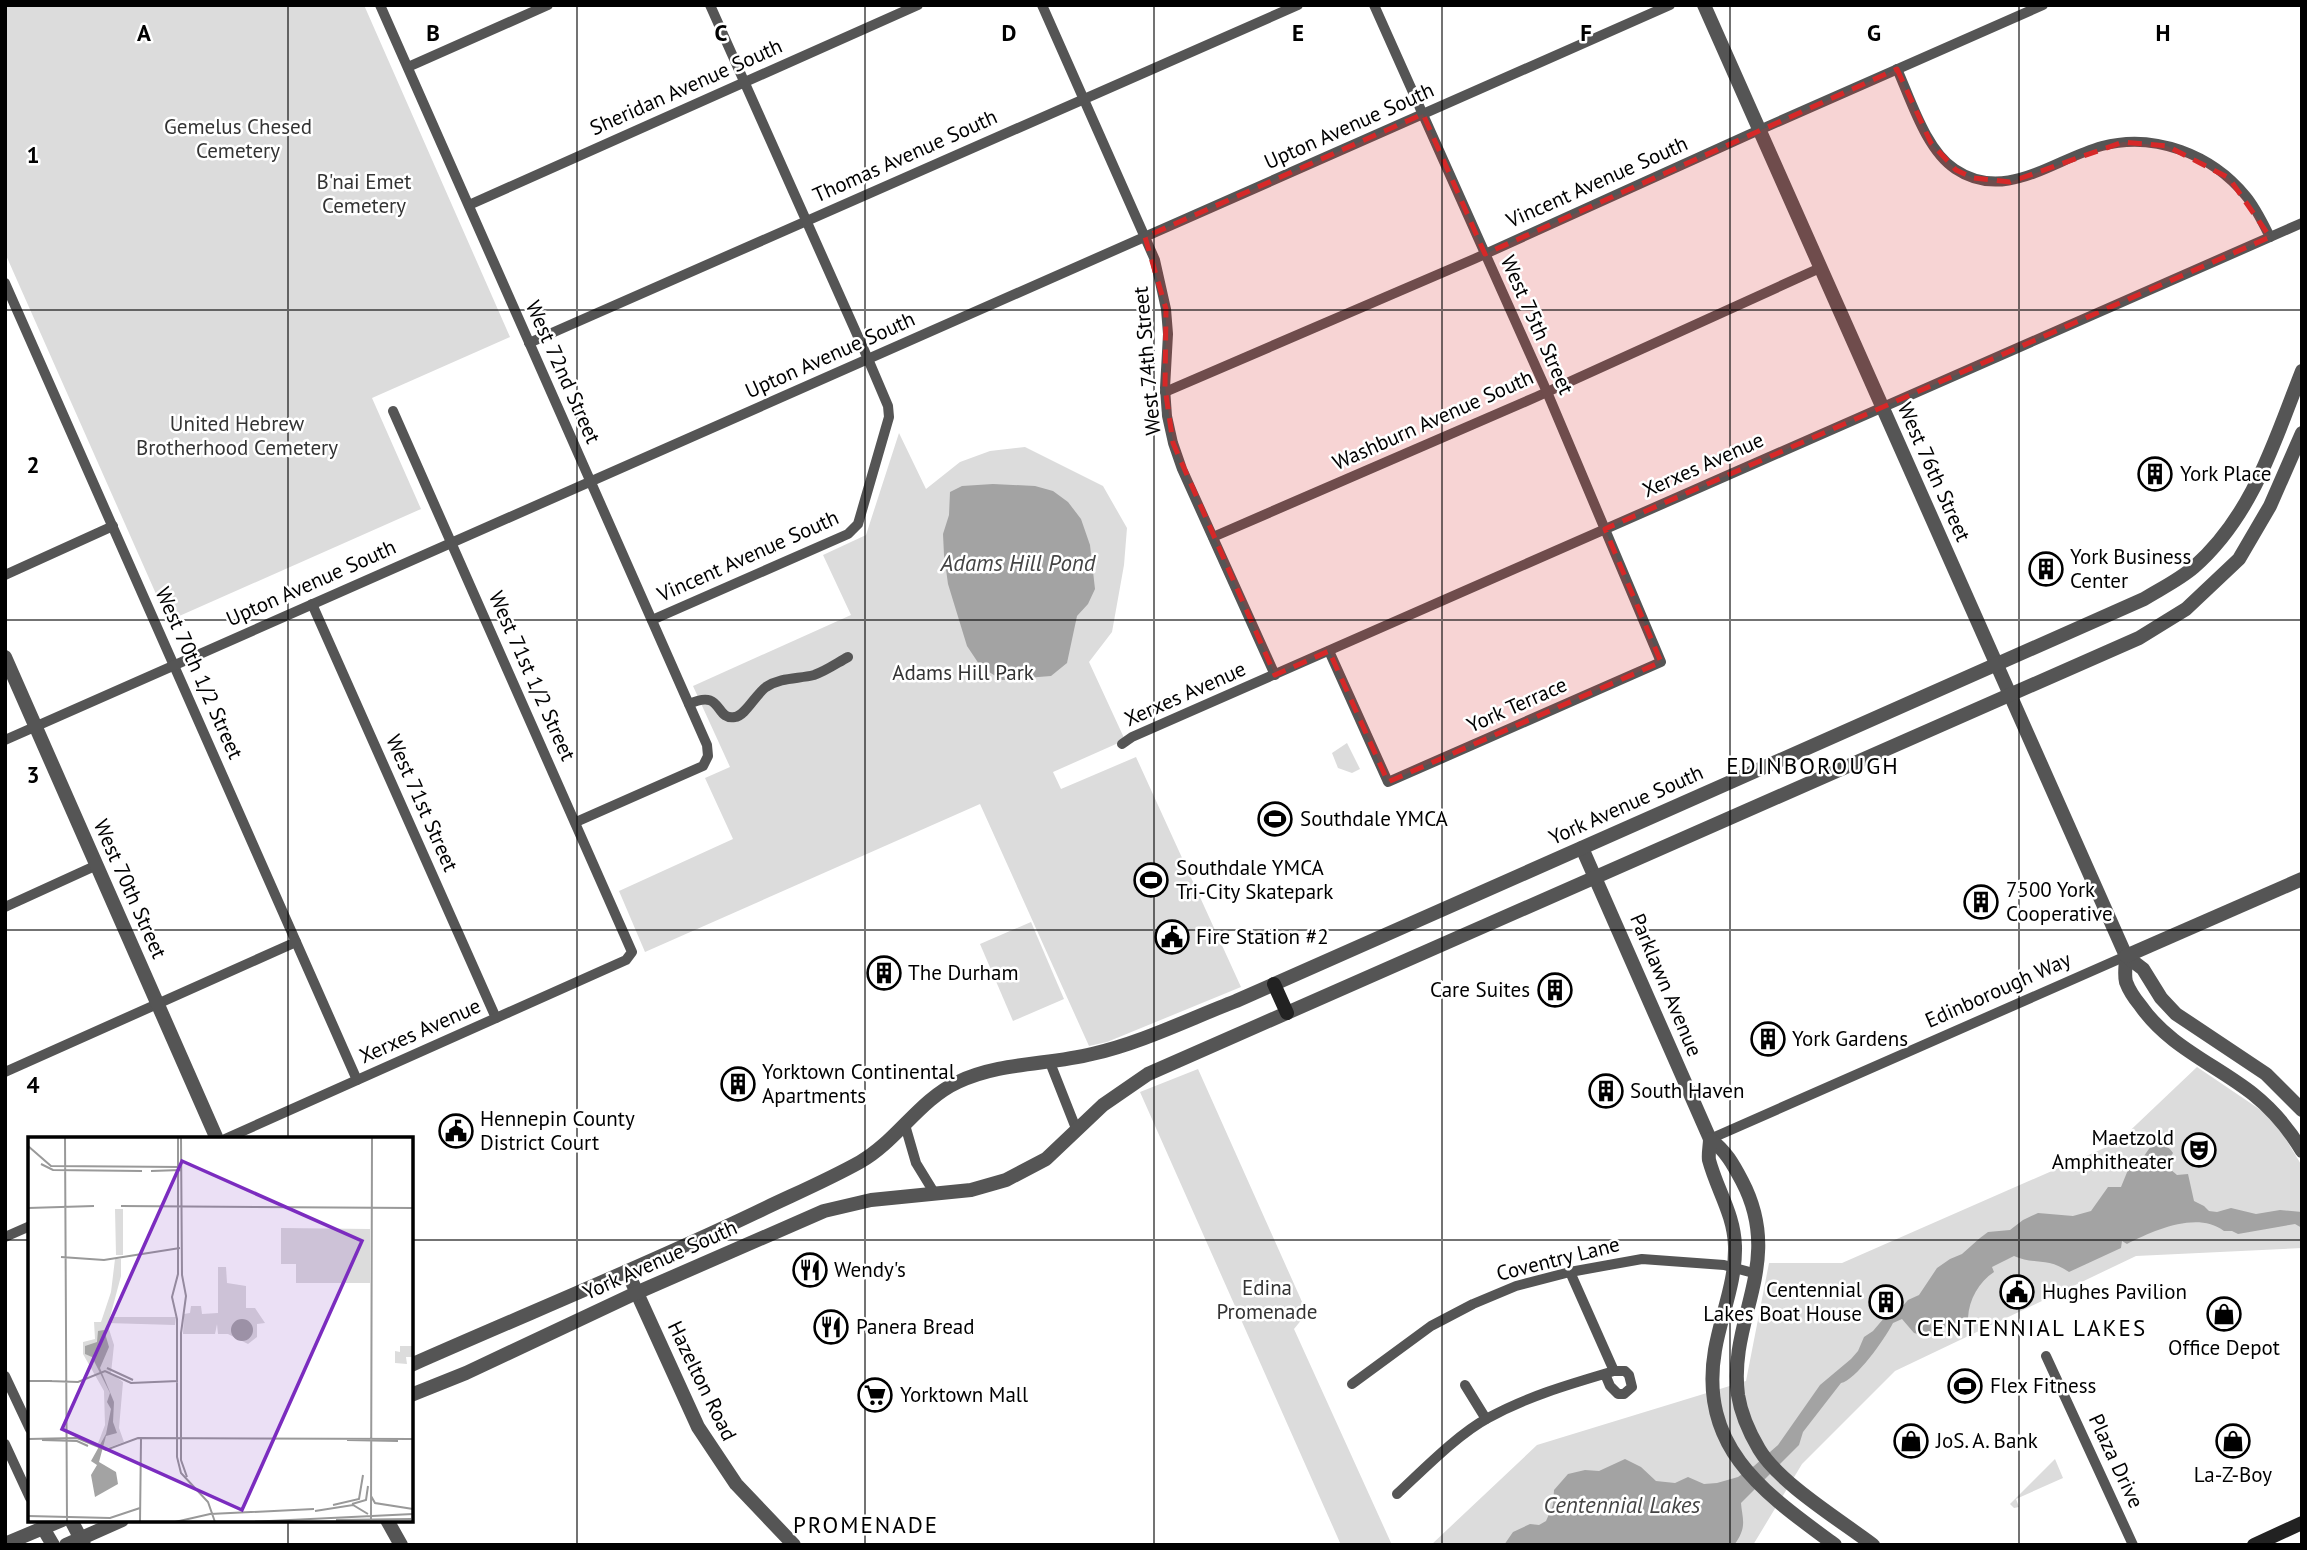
<svg xmlns="http://www.w3.org/2000/svg" width="2307" height="1550" viewBox="0 0 2307 1550" font-family="'PT Sans',sans-serif">
	<rect width="100%" height="100%" fill="#fff"/>
	<!-- green -->
	<g fill="#dcdcdc">
		<polygon points="5,5 364,5 510,337 372,398 421,509 168,621 5,253"/>
		<polygon points="899,433 926,489 960,462 990,451 1025,447 1103,486 1127,528 1124,565 1112,632 1089,662 1125,740 1053,772 1061,789 1136,757 1241,987 1107,1042 1089,1046 980,804 645,952 619,891 733,839 705,778 730,767 693,686 851,615 823,555 866,535"/>
		<polygon points="1347,743 1360,769 1352,773 1338,768 1332,753"/>
		<polygon points="1031,922 1064,999 1013,1021 980,944"/>
		<polygon points="2197,1067 2274,1119 2302,1166 2302,1248 2136,1256 1895,1371 1802,1464 1753,1545 1431,1545 1537,1445 1746,1381 1769,1263 1842,1263 2118,1142"/>
		<polygon points="1198,1069 1307,1313 1294,1329 1392,1545 1341,1545 1140,1092"/>
		<polygon points="2055,1459 2063,1478 2016,1499 2019,1507 2014,1508 2010,1504"/>
	</g>
	<!-- water -->
	<g fill="#a3a3a3">
		<polygon points="993,484 1035,486 1053,491 1068,502 1081,519 1090,545 1095,589 1088,604 1077,616 1067,663 1051,676 1002,680 981,667 967,646 948,584 944,555 943,534 949,515 950,492 962,486"/>
		<path d="M 2153,1143 C 2163,1145 2167,1144 2173,1153 L 2168,1161 L 2170,1169 L 2177,1175 L 2188,1174 L 2194,1201 L 2204,1206 L 2209,1211 L 2217,1212 L 2231,1208 L 2256,1214 L 2280,1210 L 2302,1212 L 2302,1228 L 2295,1224 L 2238,1234 L 2232,1231 L 2224,1231 C 2197,1211 2155,1230 2127,1244 L 2122,1241 L 2121,1248 L 2069,1272 C 2048,1257 2033,1265 2014,1256 L 1992,1267 L 1994,1272 C 1979,1282 1969,1299 1968,1318 L 1925,1336 L 1914,1333 L 1902,1319 L 1893,1323 C 1885,1339 1855,1381 1841,1383 L 1803,1432 L 1799,1445 L 1741,1503 C 1742,1518 1748,1527 1734,1545 L 1504,1545 L 1513,1532 L 1530,1524 L 1539,1525 L 1546,1521 L 1553,1505 L 1554,1490 L 1568,1474 L 1585,1470 L 1599,1471 L 1625,1459 L 1641,1467 L 1656,1481 L 1675,1483 L 1688,1477 L 1704,1484 L 1717,1483 L 1738,1477 L 1754,1466 L 1778,1445 L 1820,1385 L 1851,1359 L 1858,1351 L 1864,1337 L 1873,1331 L 1890,1311 L 1900,1309 L 1908,1300 L 1919,1295 L 1937,1268 L 1950,1259 L 1962,1254 L 1980,1238 L 1988,1232 L 2010,1230 L 2023,1220 L 2038,1213 L 2073,1216 L 2091,1211 L 2108,1187 L 2121,1187 L 2130,1165 L 2144,1156 Z"/>
	</g>
	<g fill="none" stroke-linecap="round" stroke-linejoin="round">
		<!-- minor -->
		<g stroke="#555" stroke-width="10">
			<polyline points="380,5 707,745 708,756 703,766 576,822"/>
			<polyline points="1042,5 1155,260 1166,309 1168,334 1165,388 1167,416 1173,443 1182,469 1275,675"/>
			<polyline points="408,67 548,5"/>
			<path d="M 1897,69 C 1911,100 1926,150 1955,169 C 2005,203 2054,159 2102,146 C 2154,132 2212,154 2246,196 C 2256,208 2263,223 2270,237"/>
			<polyline points="469,205 918,5"/>
			<polyline points="5,283 357,1080"/>
			<polyline points="529,343 1298,5"/>
			<polyline points="1165,392 1474,259 1748,135 2043,5"/>
			<polyline points="1213,537 1536,397 1820,268"/>
			<polyline points="5,575 113,526"/>
			<polyline points="312,604 496,1018"/>
			<polyline points="652,620 848,534 858,524 889,417 888,406 868,359 710,5"/>
			<polyline points="1329,651 1388,782 1661,662 1547,392 1374,5"/>
			<path d="M 689,704 C 724,688 714,721 735,717 C 745,716 756,694 766,687 C 781,677 798,679 814,675 C 826,671 837,663 848,657"/>
			<polyline points="5,740 1670,5"/>
			<polyline points="1122,744 1132,737 2302,223"/>
			<polyline points="5,907 97,865"/>
			<polyline points="1049,1060 1077,1131"/>
			<polyline points="5,1072 296,942"/>
			<polyline points="905,1125 916,1163 935,1194"/>
			<polyline points="225,1139 626,960 632,952 393,411"/>
			<polyline points="1710,1139 2126,956"/>
			<polyline points="5,1237 30,1226"/>
			<polyline points="1570,1272 1614,1371"/>
			<polyline points="2046,1356 2133,1545"/>
			<polyline points="5,1376 30,1429"/>
			<polyline points="1352,1384 1431,1326 1473,1304 1516,1286 1570,1272 1642,1259 1724,1265 1757,1274"/>
			<polyline points="1465,1385 1486,1419"/>
			<polyline points="5,1444 30,1498"/>
			<path d="M 1397,1494 C 1423,1470 1458,1434 1488,1418 C 1528,1396 1570,1384 1614,1371 L 1625,1371 L 1629,1375 L 1632,1387 L 1624,1394 L 1618,1394 L 1610,1386 L 1605,1374"/>
		</g>
		<!-- tertiary -->
		<g stroke="#555" stroke-width="14">
			<path d="M 1704,5 L 2126,956 C 2126,964 2124,975 2126,982 C 2129,990 2135,999 2140,1005 C 2169,1047 2215,1064 2253,1094 C 2273,1110 2289,1129 2302,1151"/>
			<polyline points="5,657 217,1139"/>
			<path d="M 1582,848 L 1710,1139 C 1726,1151 1733,1164 1742,1181 C 1785,1263 1728,1318 1738,1395 C 1741,1414 1749,1432 1759,1449 C 1779,1483 1840,1520 1873,1545"/>
			<polyline points="2126,956 2143,969 2161,998 2176,1014 2266,1074 2302,1110"/>
			<polyline points="2126,956 2302,879"/>
			<path d="M 1710,1139 C 1710,1146 1708,1154 1709,1160 C 1717,1190 1734,1214 1735,1246 C 1736,1282 1721,1315 1715,1350 C 1698,1449 1766,1494 1835,1545"/>
			<polyline points="627,1271 698,1427 736,1484 794,1545"/>
			<path d="M 411,1365 C 526,1314 642,1267 755,1213 C 790,1196 826,1181 860,1162 C 897,1141 919,1100 958,1082 C 1000,1062 1048,1065 1092,1054 C 1141,1043 1189,1019 1236,1001 L 2144,599 C 2160,589 2179,580 2194,567 C 2253,515 2274,442 2302,371"/>
			<polyline points="411,1395 466,1373 636,1293 824,1211 871,1200 971,1190 1006,1180 1046,1159 1103,1105 1148,1074 2139,638 2186,609 2239,559 2270,506 2302,433"/>
			<polyline points="71,1520 84,1545"/>
			<polyline points="387,1520 401,1545"/>
			<polyline points="43,1528 53,1545"/>
			<polyline points="5,1544 62,1520"/>
			<polyline points="66,1545 122,1520"/>
		</g>
		<!-- secondary -->
		<g stroke="#222" stroke-width="14">
			<polyline points="1274,984 1287,1013"/>
			<polyline points="2254,1545 2302,1523"/>
		</g>
	</g>
	<!-- marked area -->
	<path fill="#d62828" fill-opacity="0.2" stroke="#d62828" stroke-width="5" stroke-dasharray="14 9" stroke-linejoin="round" d="M 1897,69 L 1931,143 L 1956,170 L 1973,178 L 2010,182 L 2123,142 L 2167,146 L 2229,178 L 2270,237 L 1605,529 L 1661,662 L 1388,782 L 1329,651 L 1275,675 L 1173,443 L 1165,388 L 1166,309 L 1145,237 L 1423,114 L 1485,254 Z"/>
	<!-- grid -->
	<path fill="none" stroke="#000" stroke-width="2" stroke-opacity="0.55" d="M 288,5 L 288,1139M 577,5 L 577,1545M 865,5 L 865,1545M 1154,5 L 1154,1545M 1442,5 L 1442,1545M 1730,5 L 1730,1545M 2019,5 L 2019,1545M 5,310 L 2302,310M 5,620 L 2302,620M 5,930 L 2302,930M 5,1240 L 30,1240M 411,1240 L 2302,1240M 288,1520 L 288,1545"/>
	<!-- icons -->
	<defs>
		<symbol id="building-ring" viewBox="-11 -11 22 22"><circle r="9.5" fill="#fff" stroke="#000" stroke-width="1.5"/><path d="M-4-6H4V6H1V3H-1V6H-4ZM-2.5-4.3h1.7v1.8h-1.7ZM.8-4.3h1.7v1.8H.8ZM-2.5-1h1.7V.8h-1.7ZM.8-1h1.7V.8H.8Z" fill="#000"/></symbol>
		<symbol id="stadium-ring" viewBox="-11 -11 22 22"><circle r="9.5" fill="#fff" stroke="#000" stroke-width="1.5"/><path d="M0-5a6.5 5 0 1 0 0 10a6.5 5 0 1 0 0-10ZM-3.5-1.8h7v3.6h-7Z" fill="#000"/></symbol>
		<symbol id="civic-ring" viewBox="-11 -11 22 22"><circle r="9.5" fill="#fff" stroke="#000" stroke-width="1.5"/><path d="M-.6-6.5H3V-4.5H.6V-3L4-1V1h2V6H-6V1h2V-1L-.6-3ZM-1.2 2.5V6h2.4V2.5Z" fill="#000"/></symbol>
		<symbol id="theatre-ring" viewBox="-11 -11 22 22"><circle r="9.5" fill="#fff" stroke="#000" stroke-width="1.5"/><path d="M-5-5.5Q0-4 5-5.5V0Q5 5 0 6Q-5 5-5 0ZM-3.3-2.5H-1v1.5H-3.3ZM1-2.5H3.3v1.5H1ZM-2.8 1Q0 5.5 2.8 1Z" fill="#000"/></symbol>
		<symbol id="restaurant-ring" viewBox="-11 -11 22 22"><circle r="9.5" fill="#fff" stroke="#000" stroke-width="1.5"/><path d="M-5-6h1v4h1v-4h1v4h1v-4h1v5L-1.5 .5V6h-2V.5L-5-1ZM5-6V6H3V1.5H1.5Q1.5-4 5-6Z" fill="#000"/></symbol>
		<symbol id="shop-ring" viewBox="-11 -11 22 22"><circle r="9.5" fill="#fff" stroke="#000" stroke-width="1.5"/><path d="M-5-2.5h2.3a2.7 3.5 0 0 1 5.4 0H5L5.5 6h-11ZM-1.5-2.5h3a1.5 2.3 0 0 0-3 0Z" fill="#000"/></symbol>
		<symbol id="supermarket-ring" viewBox="-11 -11 22 22"><circle r="9.5" fill="#fff" stroke="#000" stroke-width="1.5"/><path d="M-6-5.5h2.5l.6 2H6L4.5 2H-2.5L-4.4-4H-6ZM-1.5 3.2a1.3 1.3 0 1 0 .1 0ZM3 3.2a1.3 1.3 0 1 0 .1 0Z" fill="#000"/></symbol>
	</defs>
	<g fill-rule="evenodd">
		<use href="#building-ring" x="2136" y="455" width="38" height="38"/>
		<use href="#building-ring" x="2027" y="550" width="38" height="38"/>
		<use href="#stadium-ring" x="1256" y="800" width="38" height="38"/>
		<use href="#stadium-ring" x="1132" y="861" width="38" height="38"/>
		<use href="#building-ring" x="1962" y="883" width="38" height="38"/>
		<use href="#civic-ring" x="1153" y="918" width="38" height="38"/>
		<use href="#building-ring" x="865" y="954" width="38" height="38"/>
		<use href="#building-ring" x="1536" y="971" width="38" height="38"/>
		<use href="#building-ring" x="1749" y="1020" width="38" height="38"/>
		<use href="#building-ring" x="719" y="1065" width="38" height="38"/>
		<use href="#building-ring" x="1587" y="1072" width="38" height="38"/>
		<use href="#civic-ring" x="437" y="1112" width="38" height="38"/>
		<use href="#theatre-ring" x="2180" y="1131" width="38" height="38"/>
		<use href="#restaurant-ring" x="791" y="1251" width="38" height="38"/>
		<use href="#civic-ring" x="1998" y="1273" width="38" height="38"/>
		<use href="#building-ring" x="1867" y="1283" width="38" height="38"/>
		<use href="#shop-ring" x="2205" y="1295" width="38" height="38"/>
		<use href="#restaurant-ring" x="812" y="1308" width="38" height="38"/>
		<use href="#stadium-ring" x="1946" y="1367" width="38" height="38"/>
		<use href="#supermarket-ring" x="856" y="1376" width="38" height="38"/>
		<use href="#shop-ring" x="1892" y="1422" width="38" height="38"/>
		<use href="#shop-ring" x="2214" y="1422" width="38" height="38"/>
	</g>
	<g text-anchor="middle" stroke-width="5" stroke-linejoin="round" paint-order="stroke">
		<!-- street labels -->
		<g font-size="21" fill="#000" stroke="#fff">
			<text transform="translate(686 87) rotate(-24)" y="7">Sheridan Avenue South</text>
			<text transform="translate(1349 126) rotate(-24)" y="7">Upton Avenue South</text>
			<text transform="translate(905 156) rotate(-24)" y="7">Thomas Avenue South</text>
			<text transform="translate(1597 182) rotate(-24)" y="7">Vincent Avenue South</text>
			<text transform="translate(1537 325) rotate(66)" y="7">West 75th Street</text>
			<text transform="translate(830 355) rotate(-24)" y="7">Upton Avenue South</text>
			<text transform="translate(1147 361) rotate(-95)" y="7">West 74th Street</text>
			<text transform="translate(563 372) rotate(66)" y="7">West 72nd Street</text>
			<text transform="translate(1433 420) rotate(-24)" y="7">Washburn Avenue South</text>
			<text transform="translate(1703 465) rotate(-24)" y="7">Xerxes Avenue</text>
			<text transform="translate(1934 472) rotate(66)" y="7">West 76th Street</text>
			<text transform="translate(748 556) rotate(-24)" y="7">Vincent Avenue South</text>
			<text transform="translate(311 583) rotate(-24)" y="7">Upton Avenue South</text>
			<text transform="translate(199 673) rotate(66)" y="7">West 70th 1/2 Street</text>
			<text transform="translate(532 676) rotate(66)" y="7">West 71st 1/2 Street</text>
			<text transform="translate(1185 694) rotate(-24)" y="7">Xerxes Avenue</text>
			<text transform="translate(1517 705) rotate(-24)" y="7">York Terrace</text>
			<text transform="translate(422 803) rotate(66)" y="7">West 71st Street</text>
			<text transform="translate(1626 805) rotate(-24)" y="7">York Avenue South</text>
			<text transform="translate(130 889) rotate(66)" y="7">West 70th Street</text>
			<text transform="translate(1666 985) rotate(67)" y="7">Parklawn Avenue</text>
			<text transform="translate(1998 990) rotate(-24)" y="7">Edinborough Way</text>
			<text transform="translate(420 1031) rotate(-24)" y="7">Xerxes Avenue</text>
			<text transform="translate(1558 1259) rotate(-14)" y="7">Coventry Lane</text>
			<text transform="translate(660 1260) rotate(-24)" y="7">York Avenue South</text>
			<text transform="translate(702 1381) rotate(64)" y="7">Hazelton Road</text>
			<text transform="translate(2116 1461) rotate(65)" y="7">Plaza Drive</text>
		</g>
		<!-- park labels -->
		<g font-size="21" fill="#333" stroke="#fff">
			<text x="238" y="134">Gemelus Chesed<tspan x="238" dy="24">Cemetery</tspan></text>
			<text x="364" y="189">B'nai Emet<tspan x="364" dy="24">Cemetery</tspan></text>
			<text x="237" y="431">United Hebrew<tspan x="237" dy="24">Brotherhood Cemetery</tspan></text>
			<text x="963" y="680">Adams Hill Park</text>
			<text x="1267" y="1295">Edina<tspan x="1267" dy="24">Promenade</tspan></text>
		</g>
		<!-- poi labels -->
		<g font-size="21" fill="#000" stroke="#fff" text-anchor="start">
			<text x="2180" y="481">York Place</text>
			<text x="2070" y="564">York Business<tspan x="2070" dy="24">Center</tspan></text>
			<text x="1300" y="826">Southdale YMCA</text>
			<text x="1176" y="875">Southdale YMCA<tspan x="1176" dy="24">Tri-City Skatepark</tspan></text>
			<text x="2006" y="897">7500 York<tspan x="2006" dy="24">Cooperative</tspan></text>
			<text x="1196" y="944">Fire Station #2</text>
			<text x="908" y="980">The Durham</text>
			<text x="1530" y="997" text-anchor="end">Care Suites</text>
			<text x="1792" y="1046">York Gardens</text>
			<text x="762" y="1079">Yorktown Continental<tspan x="762" dy="24">Apartments</tspan></text>
			<text x="1630" y="1098">South Haven</text>
			<text x="480" y="1126">Hennepin County<tspan x="480" dy="24">District Court</tspan></text>
			<text x="2174" y="1145" text-anchor="end">Maetzold<tspan x="2174" dy="24">Amphitheater</tspan></text>
			<text x="834" y="1277">Wendy's</text>
			<text x="1862" y="1297" text-anchor="end">Centennial<tspan x="1862" dy="24">Lakes Boat House</tspan></text>
			<text x="2042" y="1299">Hughes Pavilion</text>
			<text x="856" y="1334">Panera Bread</text>
			<text x="2224" y="1355" text-anchor="middle">Office Depot</text>
			<text x="1990" y="1393">Flex Fitness</text>
			<text x="900" y="1402">Yorktown Mall</text>
			<text x="1936" y="1448">JoS. A. Bank</text>
			<text x="2233" y="1482" text-anchor="middle">La-Z-Boy</text>
		</g>
		<!-- water labels -->
		<g font-size="23" font-style="italic" fill="#444" stroke="#fff">
			<text x="1018" y="571">Adams Hill Pond</text>
			<text x="1622" y="1513">Centennial Lakes</text>
		</g>
		<!-- neighbourhood labels -->
		<g font-size="23" letter-spacing="2" fill="#000" stroke="#fff">
			<text x="1813" y="774">EDINBOROUGH</text>
			<text x="2032" y="1336">CENTENNIAL LAKES</text>
			<text x="866" y="1533">PROMENADE</text>
		</g>
	</g>
	<!-- overview -->
	<g transform="translate(28 1137)">
		<rect width="385" height="385" fill="#fff"/>
		<path d="M 87,72 L 95,72 L 95,118 L 88,118 ZM 253,91 L 342,92 L 342,146 L 268,146 L 268,127 L 253,127 ZM 87,122 L 93,122 L 93,139 L 82,180 L 148,180 L 147,188 L 79,186 L 86,208 L 83,236 L 95,245 L 91,291 L 96,305 L 77,312 L 69,309 L 77,288 L 76,254 L 55,217 L 55,205 L 67,202 L 66,185 L 73,185 L 83,155 ZM 190,130 L 198,130 L 199,146 L 218,149 L 218,171 L 227,171 L 237,186 L 229,187 L 229,200 L 220,207 L 200,197 L 190,197 L 189,187 L 187,197 L 155,197 L 156,177 L 162,176 L 163,169 L 173,169 L 174,177 L 190,176 ZM 372,209 L 385,209 L 385,220 L 378,220 L 379,227 L 367,226 L 367,214 L 372,215 Z" fill="#dcdcdc"/>
		<path d="M203 193a11 11 0 1 1 22 0a11 11 0 1 1-22 0ZM 76,193 L 81,210 L 72,231 L 86,265 L 85,285 L 89,296 L 78,299 L 71,325 L 88,335 L 90,347 L 67,360 L 63,338 L 69,328 L 63,324 L 78,297 L 83,272 L 79,265 L 82,256 L 64,220 L 57,217 L 57,209 L 69,205 L 70,194 Z" fill="#a3a3a3"/>
		<path fill="none" stroke="#999" stroke-width="2" d="M 37,0 L 39,385M 150,0 L 150,137 L 144,160 L 149,182 L 149,320 L 153,336 L 180,365 L 187,385M 153,1 L 154,138 L 158,159 L 153,196 L 153,323 L 159,340M 0,9 L 23,29 L 153,30M 13,27 L 25,33 L 114,34M 123,34 L 153,33M 93,69 L 385,71M 0,71 L 66,69M 33,120 L 76,123 L 152,111M 79,231 L 105,243M 0,244 L 24,244M 21,244 L 50,245 L 77,234 L 103,246 L 150,244M 0,302 L 49,301 L 78,313 L 110,301 L 385,302M 14,303 L 49,304 L 60,309M 319,303 L 370,304M 343,359 L 347,366 L 385,372M 324,367 L 338,363 L 340,349M 305,368 L 331,362 L 335,338M 287,374 L 325,368 L 340,377M 0,379 L 82,381 L 112,371M 308,383 L 383,382M 343,383 L 344,0M 112,385 L 113,302M 147,385 L 182,377 L 286,372M 221,385 L 385,377"/>
		<path fill="#7b2cbf" fill-opacity="0.15" stroke="#7b2cbf" stroke-width="3.5" d="M 154,24 L 334,104 L 214,373 L 34,292 Z"/>
		<rect width="385" height="385" fill="none" stroke="#000" stroke-width="3.5"/>
	</g>
	<g font-size="23" text-anchor="middle" font-weight="bold" fill="#000" stroke="#fff" stroke-width="5" stroke-linejoin="round" paint-order="stroke">
		<text x="144" y="41">A</text>
		<text x="433" y="41">B</text>
		<text x="721" y="41">C</text>
		<text x="1009" y="41">D</text>
		<text x="1298" y="41">E</text>
		<text x="1586" y="41">F</text>
		<text x="1874" y="41">G</text>
		<text x="2163" y="41">H</text>
		<text x="33" y="163">1</text>
		<text x="33" y="473">2</text>
		<text x="33" y="783">3</text>
		<text x="33" y="1093">4</text>
	</g>
	<!-- border -->
	<rect width="2307" height="1550" fill="none" stroke="#000000" stroke-width="14"/>
</svg>
